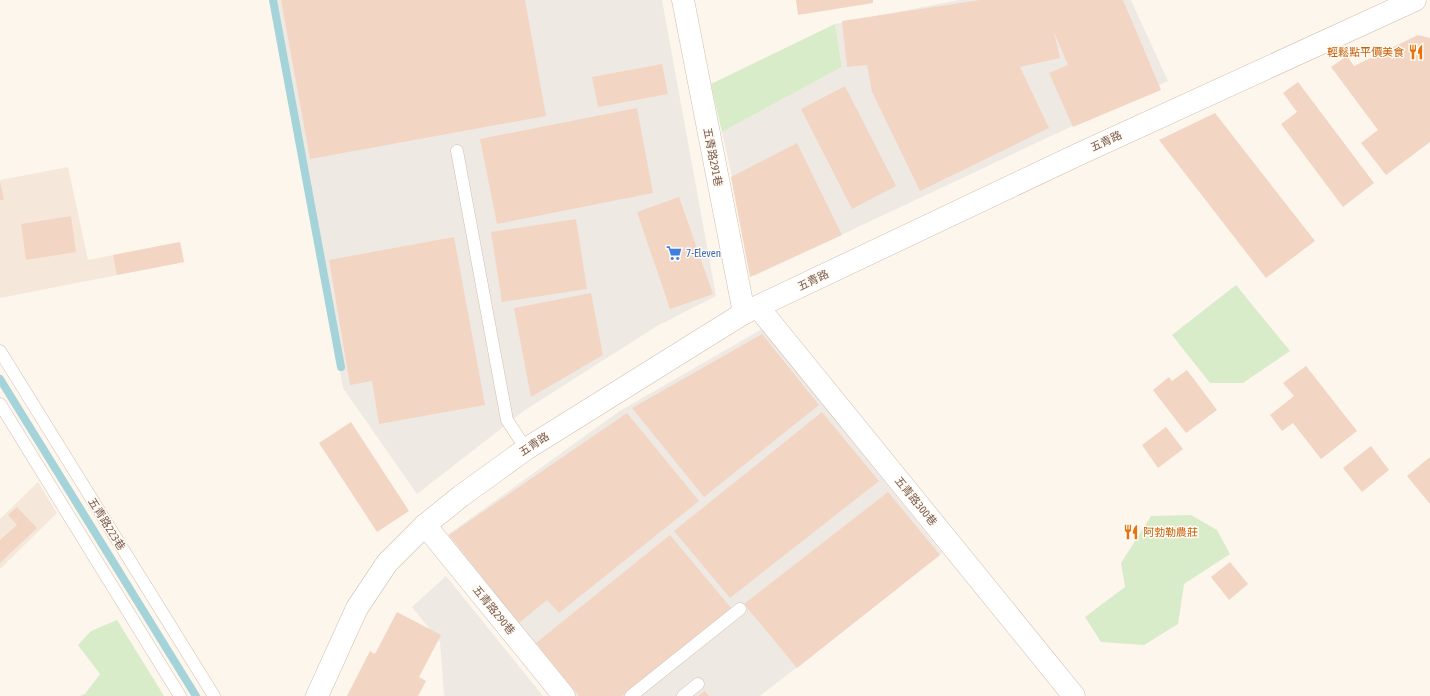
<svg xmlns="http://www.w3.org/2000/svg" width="1430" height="696" viewBox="0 0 1430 696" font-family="'Asap Condensed','Noto Sans TC',sans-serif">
	<rect width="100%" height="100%" fill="#fdf6ec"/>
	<!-- residential -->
	<g fill="#f5e8da">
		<polygon points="68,167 88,260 180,242 184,262 0,298 0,180"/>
		<polygon points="38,482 57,513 0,569 0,519"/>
	</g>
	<!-- industrial -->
	<g fill="#efe9e4">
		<polygon points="273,0 662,0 716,296 657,326 525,410 417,494 343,388"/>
		<polygon points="959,0 1131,0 1168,81 754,276 722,132 842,67 835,24"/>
		<polygon points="762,329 942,553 760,696 574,696 442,539 618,412"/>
		<polygon points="446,576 543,696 444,696 440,642 412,607"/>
	</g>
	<!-- green -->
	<g fill="#d8ecc9">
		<polygon points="835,24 842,67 722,132 711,84"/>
		<polygon points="1236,285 1290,351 1243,383 1210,383 1172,335"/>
		<polygon points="1191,515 1217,530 1230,554 1184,584 1178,624 1144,645 1101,642 1085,617 1125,587 1121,563 1151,516"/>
		<polygon points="117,620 164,696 80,696 85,694 100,674 78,645 91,631"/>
	</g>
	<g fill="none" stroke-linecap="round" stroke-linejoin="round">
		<!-- stream -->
		<g stroke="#a5d3da" stroke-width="8">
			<polyline points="273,0 341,367"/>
			<polyline points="0,379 196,696"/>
		</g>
	</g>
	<!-- building -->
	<g fill="#f3d5c3">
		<polygon points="281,0 525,0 546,116 310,159"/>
		<polygon points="796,0 873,0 873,3 798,15"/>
		<polygon points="980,0 1123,0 1161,90 1073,127 1049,73 1068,65 1054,32 1060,58 1020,67 1049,128 920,191 872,92 867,65 847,67 842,21"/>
		<polygon points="1418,35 1430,38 1430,142 1386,175 1361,143 1378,130 1331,67 1347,56 1354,66"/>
		<polygon points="662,64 668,94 598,107 592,77"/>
		<polygon points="1298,82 1374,183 1343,207 1281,124 1297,112 1283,93"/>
		<polygon points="845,86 896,186 852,209 801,109"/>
		<polygon points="637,108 653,193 497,224 480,139"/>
		<polygon points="1215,113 1315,241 1266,278 1159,140"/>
		<polygon points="797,143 842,235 750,277 731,177"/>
		<polygon points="0,181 4,200 0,200"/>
		<polygon points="679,197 713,294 670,309 637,212"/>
		<polygon points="71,216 76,252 26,260 21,224"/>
		<polygon points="576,219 587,289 502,302 491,232"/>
		<polygon points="454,237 485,405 379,424 372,381 350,385 329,260"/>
		<polygon points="180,242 184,262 117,275 113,255"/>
		<polygon points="591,293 603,355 531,397 514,308"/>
		<polygon points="762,334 819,405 704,497 632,408"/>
		<polygon points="1306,366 1357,431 1321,459 1293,423 1282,431 1270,415 1294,396 1283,383"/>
		<polygon points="1187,370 1217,410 1186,433 1153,390 1169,377 1172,381"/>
		<polygon points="822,412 879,481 730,598 674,531"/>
		<polygon points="627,413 699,501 559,613 547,600 519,623 449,535"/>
		<polygon points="351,422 409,511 377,532 319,443"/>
		<polygon points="1166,427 1183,449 1158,468 1142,445"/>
		<polygon points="1371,446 1389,470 1362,492 1343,468"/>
		<polygon points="1430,457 1430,504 1407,476"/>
		<polygon points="888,492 940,555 797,668 744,604"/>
		<polygon points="17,507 37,528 0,563 0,540 17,525 8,515"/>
		<polygon points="670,535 731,608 622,696 579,696 536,643"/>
		<polygon points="1230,562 1248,584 1229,600 1211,577"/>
		<polygon points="397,612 441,635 419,677 426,681 418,696 347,696 370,651 375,654"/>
		<polygon points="705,691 709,696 698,696"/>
	</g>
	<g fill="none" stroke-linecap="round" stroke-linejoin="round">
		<defs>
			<g id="service">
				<polyline points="457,151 507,420 526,449"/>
				<polyline points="0,351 214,696"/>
				<polyline points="0,404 180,696"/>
				<polyline points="631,696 740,609"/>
				<polyline points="683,696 698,684"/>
			</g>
			<g id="minor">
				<polyline points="683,0 744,313"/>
				<polyline points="758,307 1074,696"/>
				<polyline points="425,525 564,696"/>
			</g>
			<polyline id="tertiary" points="317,696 357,608 387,563 425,525 461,496 526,449 744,313 1077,155 1415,0"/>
		</defs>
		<!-- service casing -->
		<use href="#service" stroke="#d1beb0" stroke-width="13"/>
		<!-- minor casing -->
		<use href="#minor" stroke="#d1beb0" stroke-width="23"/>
		<!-- tertiary casing -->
		<use href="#tertiary" stroke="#d1beb0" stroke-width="23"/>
		<!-- service -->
		<use href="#service" stroke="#fff" stroke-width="12"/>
		<!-- minor -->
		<use href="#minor" stroke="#fff" stroke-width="22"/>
		<!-- tertiary -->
		<use href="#tertiary" stroke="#fff" stroke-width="22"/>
	</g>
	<!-- icons -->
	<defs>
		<symbol id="restaurant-bare" viewBox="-9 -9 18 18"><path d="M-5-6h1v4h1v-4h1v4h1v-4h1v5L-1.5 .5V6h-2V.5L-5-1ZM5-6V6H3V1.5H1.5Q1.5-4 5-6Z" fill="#e8710a" stroke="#fffaf3" stroke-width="2.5" paint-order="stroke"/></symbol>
		<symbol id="supermarket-bare" viewBox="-9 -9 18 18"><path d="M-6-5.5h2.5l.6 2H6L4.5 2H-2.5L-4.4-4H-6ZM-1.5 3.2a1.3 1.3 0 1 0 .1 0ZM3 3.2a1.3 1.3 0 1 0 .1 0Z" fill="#3f7fe0" stroke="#fffaf3" stroke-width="2.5" paint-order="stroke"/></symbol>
	</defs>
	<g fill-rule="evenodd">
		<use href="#restaurant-bare" x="1405" y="41" width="22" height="22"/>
		<use href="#supermarket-bare" x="663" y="242" width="22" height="22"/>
		<use href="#restaurant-bare" x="1120" y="521" width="22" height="22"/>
	</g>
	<g text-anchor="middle" stroke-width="3" stroke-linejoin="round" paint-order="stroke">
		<!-- food labels -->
		<g font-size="11" fill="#c56008" stroke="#fffaf3" text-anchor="end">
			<text x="1404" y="56">輕鬆點平價美食</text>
			<text x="1143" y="536" text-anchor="start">阿勃勒農莊</text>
		</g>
		<!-- street labels -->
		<g font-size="11" fill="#7a5c4d" stroke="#fffaf3">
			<text transform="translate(1106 141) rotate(-25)" y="4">五青路</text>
			<text transform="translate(713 157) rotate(79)" y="4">五青路291巷</text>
			<text transform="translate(813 280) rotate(-26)" y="4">五青路</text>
			<text transform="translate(534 444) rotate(-33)" y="4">五青路</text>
			<text transform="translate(916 501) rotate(51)" y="4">五青路300巷</text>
			<text transform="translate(107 524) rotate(58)" y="4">五青路223巷</text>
			<text transform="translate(494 610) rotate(51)" y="4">五青路290巷</text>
		</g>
		<!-- shop labels -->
		<g font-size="11" fill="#366cbe" stroke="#fffaf3" text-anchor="start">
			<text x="686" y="257">7-Eleven</text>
		</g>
	</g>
</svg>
